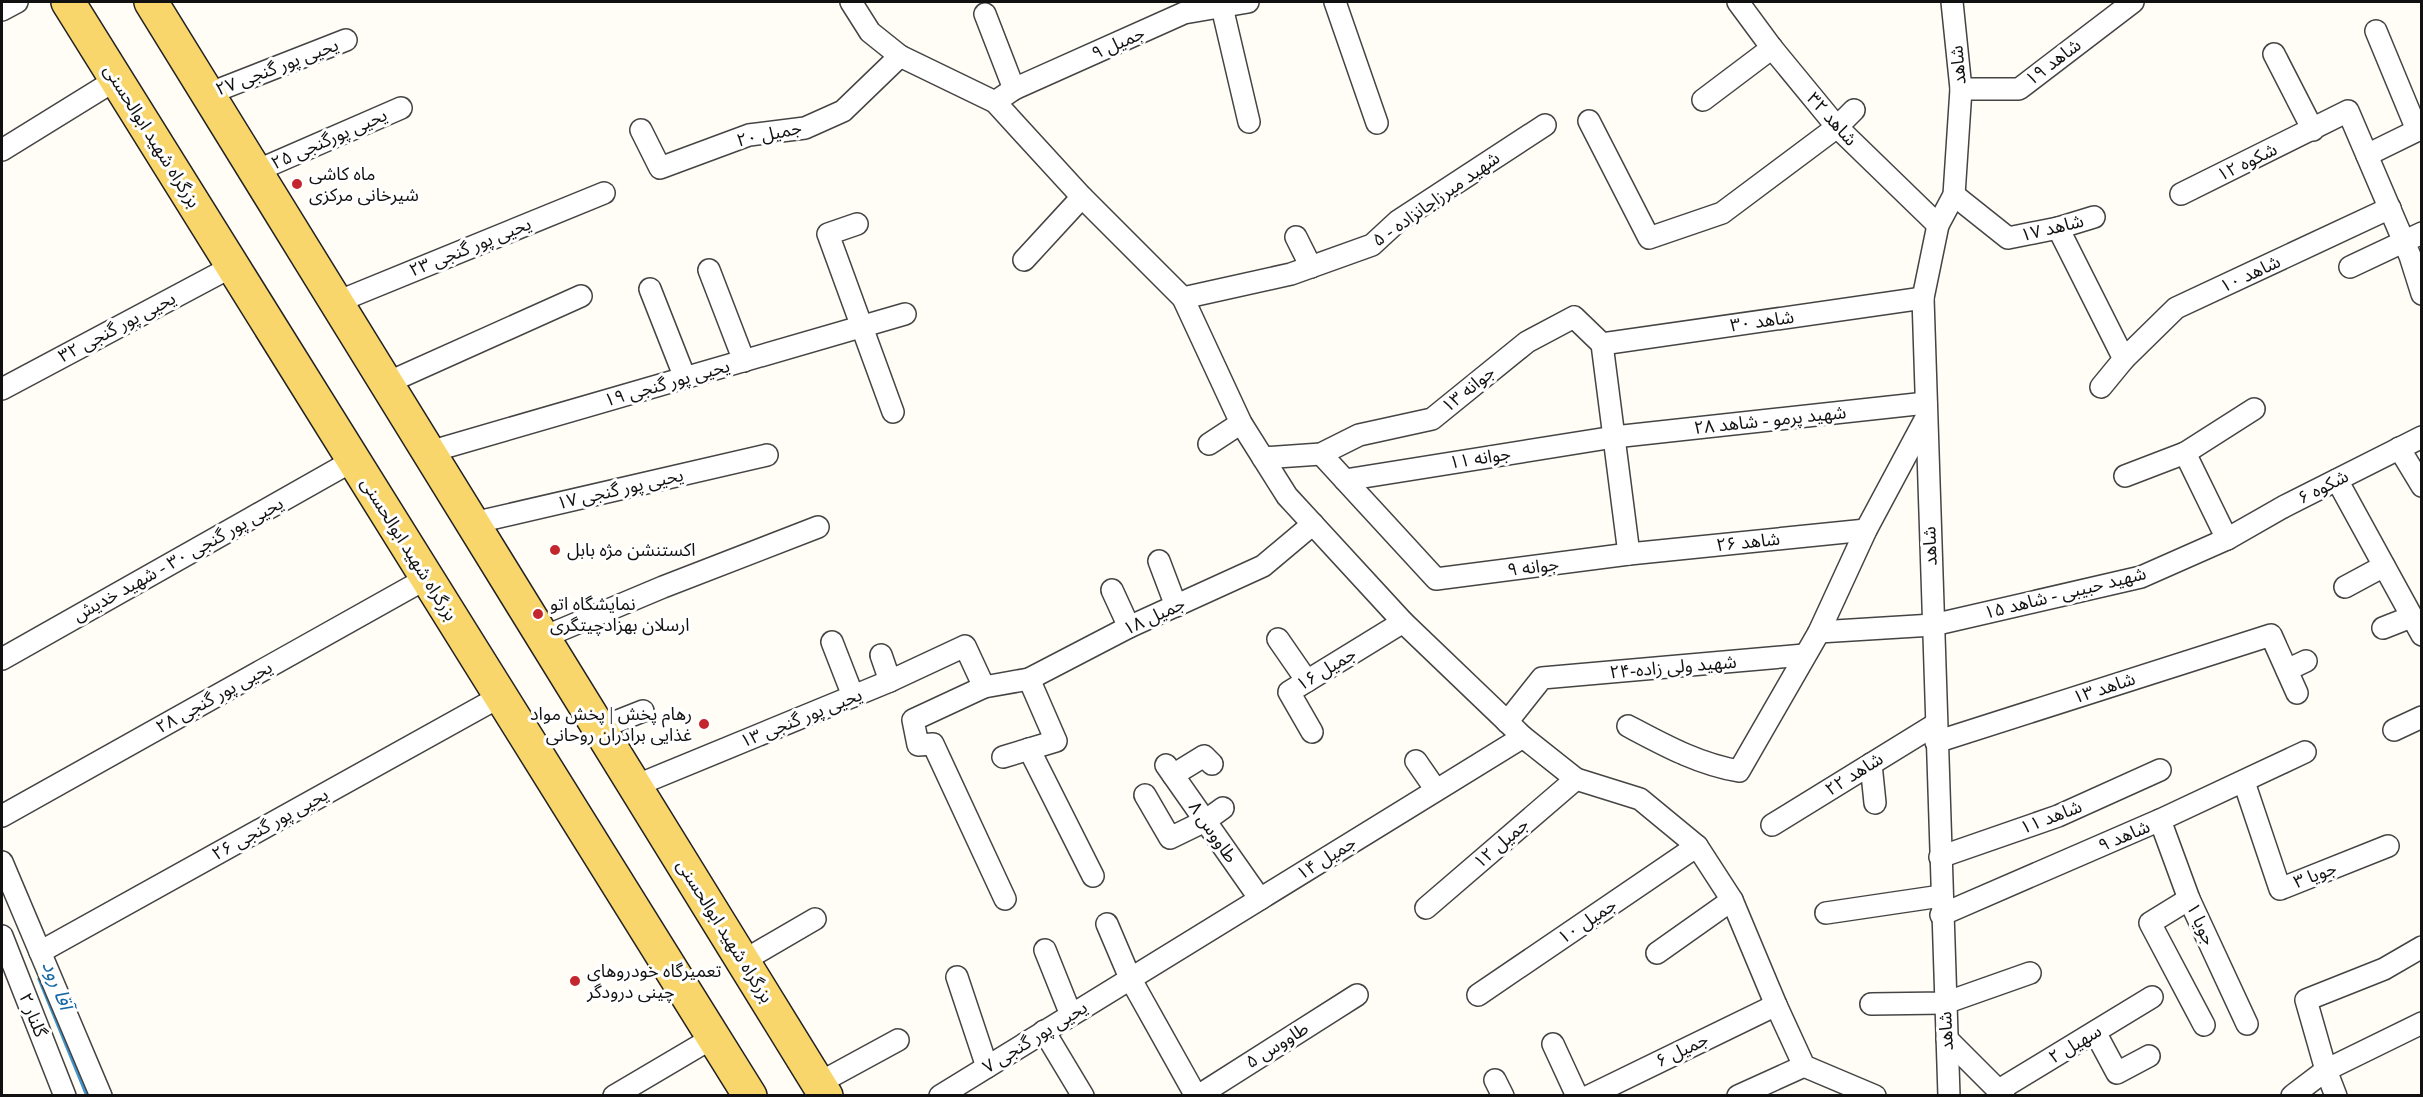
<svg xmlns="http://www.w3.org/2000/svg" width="2423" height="1097" viewBox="0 0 2423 1097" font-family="'Times New Roman','Noto Sans Arabic',serif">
	<rect width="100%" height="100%" fill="#fffdf5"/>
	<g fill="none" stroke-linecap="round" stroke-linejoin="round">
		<!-- stream -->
		<polyline stroke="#3f96cf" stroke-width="5" points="40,979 88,1096"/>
		<defs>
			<g id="minor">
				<polyline points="851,2 870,32 900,56 995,102 1082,197 1183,298 1241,423 1287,496 1403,622 1523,737 1576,779 1640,799 1697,846 1732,900 1776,1005 1804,1066 1875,1096"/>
				<polyline points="1335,2 1377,123"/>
				<polyline points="1738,2 1772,48 1837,127 1938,225"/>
				<polyline points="1222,7 1249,122"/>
				<polyline points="2,10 17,2"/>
				<polyline points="985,14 1014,89"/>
				<polyline points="2376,31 2417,130"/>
				<polyline points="2274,54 2313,130"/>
				<polyline points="1961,89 2019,89 2133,2"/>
				<polyline points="208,94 346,40"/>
				<polyline points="1703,100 1772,48"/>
				<polyline points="995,102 1014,89 1184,13 1248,2"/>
				<polyline points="1589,121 1649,238 1722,213 1837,127 1854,110"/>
				<polyline points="641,130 660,168 749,135 805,128 843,111 900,56"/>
				<polyline points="2,150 117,79"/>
				<polyline points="2367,155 2422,128"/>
				<polyline points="256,171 401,108"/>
				<polyline points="2181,194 2348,111 2410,256 2422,294"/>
				<polyline points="1954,195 2008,238 2058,228 2094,217"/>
				<polyline points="857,224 828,234 893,412"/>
				<polyline points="2058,228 2124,359"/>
				<polyline points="1296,237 1311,267"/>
				<polyline points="1024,260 1082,197"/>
				<polyline points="2350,267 2422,233"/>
				<polyline points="709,270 744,361"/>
				<polyline points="650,289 685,378"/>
				<polyline points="1183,298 1291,274 1372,245 1398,221 1545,125"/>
				<polyline points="337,302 604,193"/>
				<polyline points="1602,344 1923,298"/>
				<polyline points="387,383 581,296"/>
				<polyline points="2101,387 2124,359 2176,308 2390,208"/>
				<polyline points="2,389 233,266"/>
				<polyline points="1209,444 1241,423"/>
				<polyline points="2399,448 2422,486"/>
				<polyline points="429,452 905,314"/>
				<polyline points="2185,453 2227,539"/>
				<polyline points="1321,454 1436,579 1629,554 1866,530"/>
				<polyline points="1263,458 1321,454 1359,435 1432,419 1527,342 1574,317 1602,344 1629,554"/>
				<polyline points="2125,476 2185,453 2254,409"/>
				<polyline points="1345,480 1614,437 1926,403"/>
				<polyline points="2337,480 2422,635"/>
				<polyline points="473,523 767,455"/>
				<polyline points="1159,561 1176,606"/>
				<polyline points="2345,587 2384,566"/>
				<polyline points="1112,590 1129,627"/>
				<polyline points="2383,628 2411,617"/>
				<polyline points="1819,632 1933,625 2141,577 2227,539 2285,506 2422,437"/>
				<polyline points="544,637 663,587 818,527"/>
				<polyline points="1278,639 1307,681"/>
				<polyline points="832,642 853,696"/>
				<polyline points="881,655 890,681"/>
				<polyline points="2,659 354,460"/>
				<polyline points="2287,670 2306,661"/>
				<polyline points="1507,722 1542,678 1804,655"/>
				<path d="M 1628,726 C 1664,745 1698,764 1739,771 L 1819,632 L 1866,530 L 1926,418"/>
				<polyline points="600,728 643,711"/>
				<polyline points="2394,730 2422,717"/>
				<polyline points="1312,732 1289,692 1403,622"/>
				<polyline points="1936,742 2271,635 2297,693"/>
				<polyline points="1029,749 1093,876"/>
				<polyline points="1003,757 1056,741 1029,679"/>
				<polyline points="1416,761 1436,790"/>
				<polyline points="1871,764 1875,803"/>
				<polyline points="1166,765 1260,899"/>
				<polyline points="1173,775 1204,756 1212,764"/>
				<polyline points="2244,782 2280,889 2388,846"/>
				<polyline points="635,786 890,681 965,646 984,687"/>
				<polyline points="1145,795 1170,838 1205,821 1223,808"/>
				<polyline points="2,816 427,578"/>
				<polyline points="2160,820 2189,899 2247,1024"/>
				<polyline points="1772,825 1936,724"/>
				<polyline points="1940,857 2058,816 2160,770"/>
				<polyline points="2,862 101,1096"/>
				<polyline points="1005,899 933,744 918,745 913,720 984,687 1029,679 1129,627 1263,566 1313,524"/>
				<polyline points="2189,899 2150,923 2204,1025"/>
				<polyline points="1426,908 1576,779"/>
				<polyline points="1826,913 1941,896"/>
				<polyline points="1941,915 2160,820 2305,752"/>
				<polyline points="1107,924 1130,978 1196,1096"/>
				<polyline points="2,936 65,1096"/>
				<polyline points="1045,950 1071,1015"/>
				<polyline points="40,952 501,696"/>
				<polyline points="1657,953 1732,900"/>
				<polyline points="743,961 815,919"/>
				<polyline points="957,977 987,1067"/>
				<polyline points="1478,995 1697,846"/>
				<polyline points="1871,1004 1945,1003 2030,973"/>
				<polyline points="1044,1031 1083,1096"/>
				<polyline points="2095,1032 2117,1073 2149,1056"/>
				<polyline points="1947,1039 2004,1096"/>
				<polyline points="1553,1044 1577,1096"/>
				<polyline points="1495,1080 1503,1096"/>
				<polyline points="819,1083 898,1040"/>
				<polyline points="1999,1090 2152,997"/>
				<polyline points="614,1096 714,1037"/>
				<polyline points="940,1096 1523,737"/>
				<polyline points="1198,1096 1357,995"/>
				<polyline points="1589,1096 1776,1005"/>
				<polyline points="1738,1096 1804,1066"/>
				<polyline points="1949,1096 1923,298 1938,225 1954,195 1961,89 1952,2"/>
				<polyline points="2292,1096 2326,1070 2422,1023"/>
				<polyline points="2336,1096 2326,1070 2306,1000 2384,969 2422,947"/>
			</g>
			<g id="primary">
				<polyline points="68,2 750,1096"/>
				<polyline points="151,2 826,1096"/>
			</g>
		</defs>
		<!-- minor casing -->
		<use href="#minor" stroke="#444" stroke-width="24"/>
		<!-- primary casing -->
		<use href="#primary" stroke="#222" stroke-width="36"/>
		<!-- minor -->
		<use href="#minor" stroke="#fff" stroke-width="21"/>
		<!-- primary -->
		<use href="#primary" stroke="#f9d66b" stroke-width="33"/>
	</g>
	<!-- markers -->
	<g fill="#c4262e" stroke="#fff" stroke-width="2">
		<circle cx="297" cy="184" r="6"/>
		<circle cx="555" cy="550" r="6"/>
		<circle cx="538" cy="614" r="6"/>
		<circle cx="704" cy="724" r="6"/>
		<circle cx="575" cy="981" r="6"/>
	</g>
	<g text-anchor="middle" stroke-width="6" stroke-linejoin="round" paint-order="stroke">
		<!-- street labels -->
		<g font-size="18" fill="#111" stroke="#fff">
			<text transform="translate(1118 43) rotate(-24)" y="6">جمیل ۹</text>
			<text transform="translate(2053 62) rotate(-37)" y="6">شاهد ۱۹</text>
			<text transform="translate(1958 65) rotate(-95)" y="6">شاهد</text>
			<text transform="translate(277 67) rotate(-21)" y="6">یحیی پور گنجی ۲۷</text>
			<text transform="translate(1832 119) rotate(48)" y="6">شاهد ۳۲</text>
			<text transform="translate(769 134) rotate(-12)" y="6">جمیل ۲۰</text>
			<text transform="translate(152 136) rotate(58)" y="6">بزرگراه شهید ابوالحسنی</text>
			<text transform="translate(329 139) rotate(-24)" y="6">یحیی پورگنجی ۲۵</text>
			<text transform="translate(2247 162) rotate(-26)" y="6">شکوه ۱۲</text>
			<text transform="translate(1436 199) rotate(-35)" y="6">شهید میرزاجانزاده - ۵</text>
			<text transform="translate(2052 228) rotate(-14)" y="6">شاهد ۱۷</text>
			<text transform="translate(470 247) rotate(-22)" y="6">یحیی پور گنجی ۲۳</text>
			<text transform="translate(2250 274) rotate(-25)" y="6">شاهد ۱۰</text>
			<text transform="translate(1762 321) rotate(-8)" y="6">شاهد ۳۰</text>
			<text transform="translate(117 327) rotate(-28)" y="6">یحیی پور گنجی ۳۲</text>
			<text transform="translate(667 383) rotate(-16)" y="6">یحیی پور گنجی ۱۹</text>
			<text transform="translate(1468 389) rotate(-39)" y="6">جوانه ۱۳</text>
			<text transform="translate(1770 420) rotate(-6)" y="6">شهید پرمو - شاهد ۲۸</text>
			<text transform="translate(1480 458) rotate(-9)" y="6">جوانه ۱۱</text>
			<text transform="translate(2323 487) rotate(-27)" y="6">شکوه ۶</text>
			<text transform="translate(620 489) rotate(-13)" y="6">یحیی پور گنجی ۱۷</text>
			<text transform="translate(1748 542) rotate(-6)" y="6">شاهد ۲۶</text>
			<text transform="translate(1930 546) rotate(-92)" y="6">شاهد</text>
			<text transform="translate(409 549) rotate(58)" y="6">بزرگراه شهید ابوالحسنی</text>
			<text transform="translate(178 559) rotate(-29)" y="6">یحیی پور گنجی ۳۰ - شهید خدیش</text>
			<text transform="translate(1533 567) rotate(-7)" y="6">جوانه ۹</text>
			<text transform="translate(2065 593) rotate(-14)" y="6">شهید حبیبی - شاهد ۱۵</text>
			<text transform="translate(1154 616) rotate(-25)" y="6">جمیل ۱۸</text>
			<text transform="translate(1673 667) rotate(-5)" y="6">شهید ولی زاده-۲۴</text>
			<text transform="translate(1326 669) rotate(-31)" y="6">جمیل ۱۶</text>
			<text transform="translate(2104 688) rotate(-18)" y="6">شاهد ۱۳</text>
			<text transform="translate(214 697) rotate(-29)" y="6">یحیی پور گنجی ۲۸</text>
			<text transform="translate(801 718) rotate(-22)" y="6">یحیی پور گنجی ۱۳</text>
			<text transform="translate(1854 774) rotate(-32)" y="6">شاهد ۲۲</text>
			<text transform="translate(2051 817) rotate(-21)" y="6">شاهد ۱۱</text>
			<text transform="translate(270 824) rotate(-29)" y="6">یحیی پور گنجی ۲۶</text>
			<text transform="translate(1213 832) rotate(55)" y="6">طاووس ۸</text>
			<text transform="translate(2124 836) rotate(-23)" y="6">شاهد ۹</text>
			<text transform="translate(1501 843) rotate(-41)" y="6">جمیل ۱۲</text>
			<text transform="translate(1326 858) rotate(-32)" y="6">جمیل ۱۴</text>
			<text transform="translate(2315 875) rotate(-21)" y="6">جویا ۳</text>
			<text transform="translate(1587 921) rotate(-34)" y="6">جمیل ۱۰</text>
			<text transform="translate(2201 924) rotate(65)" y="6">جویا ۱</text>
			<text transform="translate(725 931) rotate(58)" y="6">بزرگراه شهید ابوالحسنی</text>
			<text transform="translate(33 1015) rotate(68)" y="6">گلنار ۲</text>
			<text transform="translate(1946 1031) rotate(-93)" y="6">شاهد</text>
			<text transform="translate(1035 1037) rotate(-32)" y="6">یحیی پور گنجی ۷</text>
			<text transform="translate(2075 1044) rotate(-31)" y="6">سهیل ۲</text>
			<text transform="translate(1277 1045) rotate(-32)" y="6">طاووس ۵</text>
			<text transform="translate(1682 1050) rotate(-26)" y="6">جمیل ۶</text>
		</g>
		<!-- poi labels -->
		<g font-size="18" fill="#111" stroke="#fff" text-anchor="start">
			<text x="309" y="180">ماه کاشی<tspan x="309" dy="21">شیرخانی مرکزی</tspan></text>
			<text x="567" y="556">اکستنشن مژه بابل</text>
			<text x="550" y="610">نمایشگاه اتو<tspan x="550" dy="21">ارسلان بهزادچیتگری</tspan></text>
			<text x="692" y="720" text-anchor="end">رهام پخش | پخش مواد<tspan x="692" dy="21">غذایی برادران روحانی</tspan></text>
			<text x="587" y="977">تعمیرگاه خودروهای<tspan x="587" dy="21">چینی درودگر</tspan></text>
		</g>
		<!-- water labels -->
		<g font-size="20" font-style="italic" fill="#1768a6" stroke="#fff">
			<text transform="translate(58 985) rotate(68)" y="7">آقا رود</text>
		</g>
	</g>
	<!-- border -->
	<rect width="2423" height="1097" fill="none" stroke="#111111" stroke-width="6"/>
</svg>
